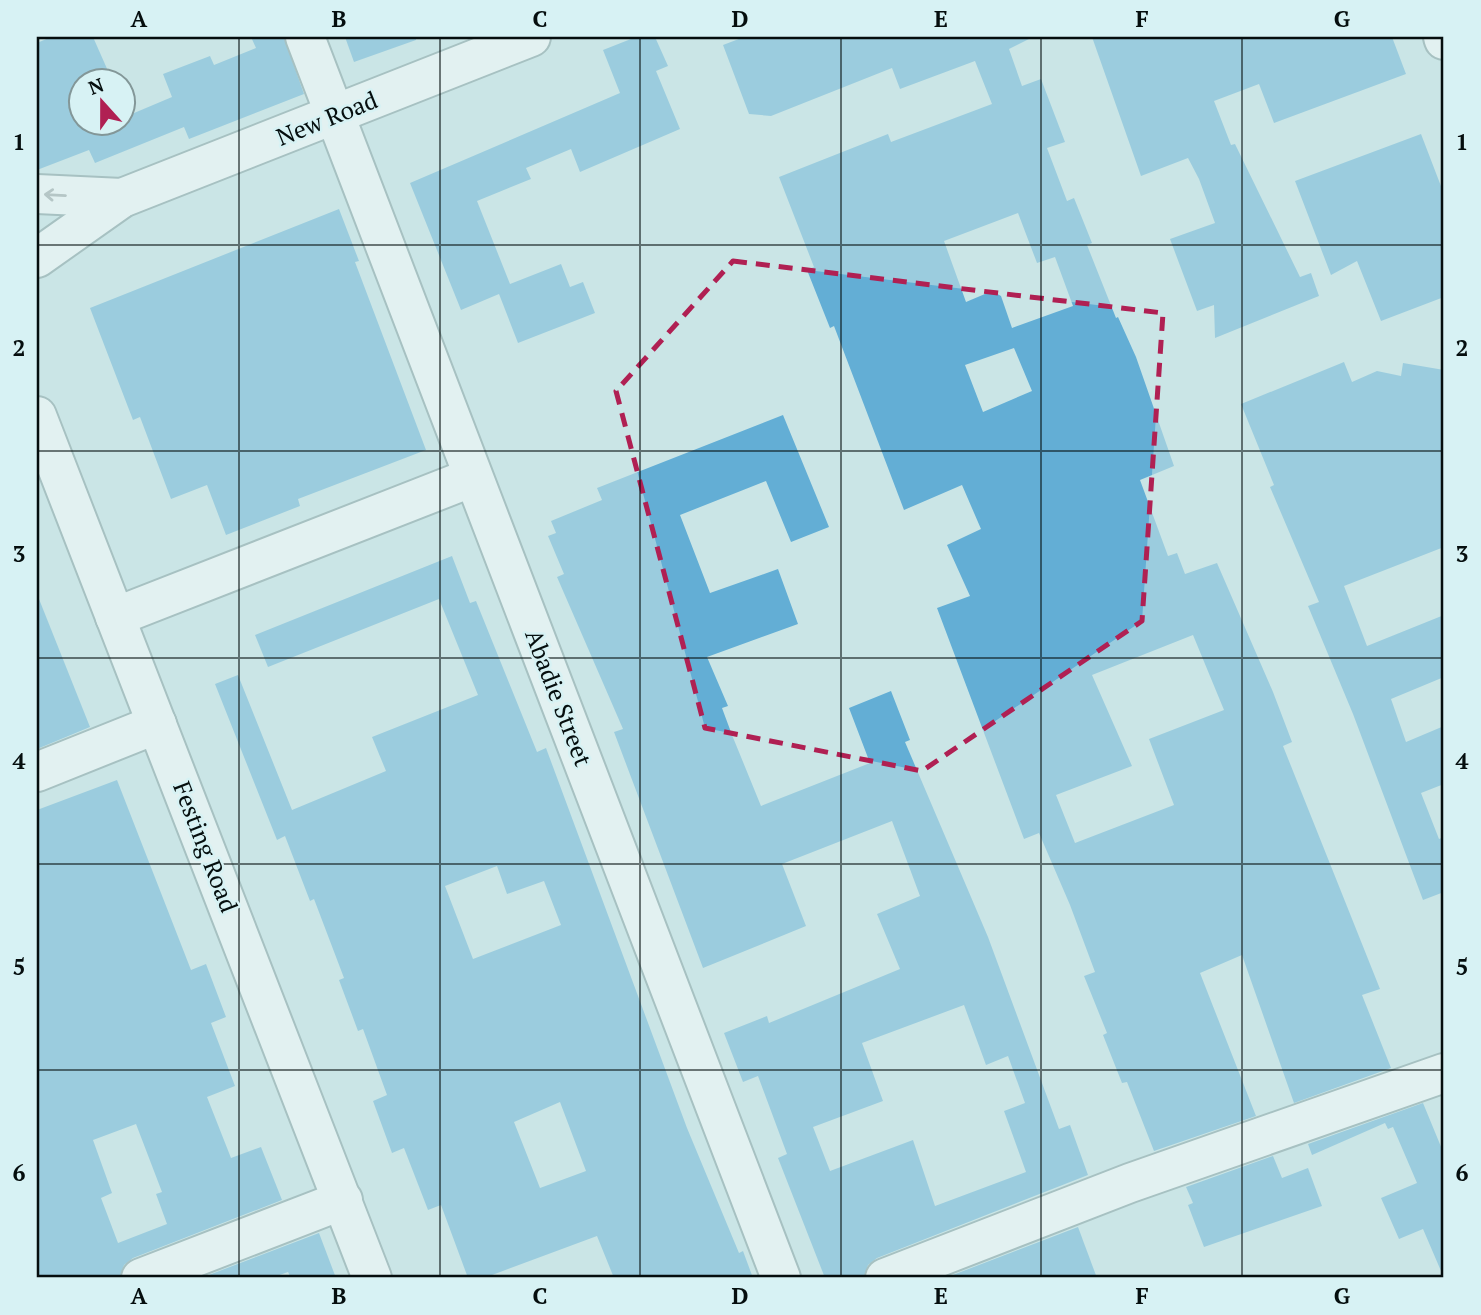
<svg xmlns="http://www.w3.org/2000/svg" width="1481" height="1315" viewBox="0 0 1481 1315" font-family="'PT Serif',serif">
	<rect width="100%" height="100%" fill="#cae5e6"/>
	<!-- building -->
	<g fill="#63aed5" fill-rule="evenodd">
		<polygon points="51,37 93,37 112,80 80,80 80,122 122,122 122,106 127,116 172,97 163,74 210,56 214,65 256,48 251,37 284,37 304,94 189,139 184,127 95,163 89,150 37,170 37,43"/>
		<polygon points="345,37 416,37 416,40 354,62"/>
		<polygon points="636,37 655,37 668,66 656,71 680,129 580,172 571,149 526,168 531,179 477,201 510,284 561,264 570,287 583,282 595,313 518,343 499,294 461,310 410,183 620,93 603,50"/>
		<path d="M 744,37 L 1033,37 L 1009,49 L 1022,86 L 1041,79 L 1065,142 L 1047,148 L 1067,201 L 1074,198 L 1092,243 L 1087,245 L 1116,318 L 1118,317 L 1136,357 L 1174,466 L 1140,480 L 1168,556 L 1177,553 L 1185,574 L 1217,563 L 1273,692 L 1292,742 L 1283,746 L 1380,989 L 1362,995 L 1391,1068 L 1294,1103 L 1242,955 L 1200,973 L 1256,1116 L 1154,1151 L 1127,1082 L 1122,1083 L 1103,1035 L 1107,1033 L 1084,976 L 1095,972 L 1070,905 L 1039,833 L 1024,839 L 937,608 L 970,596 L 947,545 L 981,529 L 962,485 L 904,510 L 834,326 L 830,328 L 807,270 L 814,267 L 779,177 L 888,134 L 891,142 L 992,104 L 975,61 L 900,89 L 892,68 L 771,116 L 749,114 L 723,45 ZM 1018,213 L 1037,263 L 1055,257 L 1073,306 L 1012,328 L 1001,296 L 992,291 L 966,302 L 944,241 ZM 1014,348 L 1032,391 L 983,412 L 965,365 ZM 1193,635 L 1224,710 L 1149,739 L 1174,805 L 1075,843 L 1056,795 L 1132,766 L 1092,675 Z"/>
		<polygon points="1092,37 1392,37 1406,74 1274,123 1259,84 1214,101 1231,145 1235,144 1300,277 1311,273 1319,296 1215,338 1214,305 1197,311 1170,239 1215,223 1199,179 1188,158 1141,176"/>
		<polygon points="1421,134 1444,194 1444,297 1381,321 1357,261 1331,275 1295,181"/>
		<polygon points="339,209 359,261 355,262 426,450 298,499 300,506 226,535 207,485 171,499 140,417 133,420 90,308"/>
		<polygon points="1344,362 1352,382 1377,371 1401,376 1403,363 1444,370 1444,547 1344,586 1367,646 1444,615 1444,677 1391,699 1406,742 1444,726 1444,784 1421,793 1439,839 1444,837 1444,892 1423,900 1353,714 1308,606 1319,602 1270,487 1274,485 1241,404"/>
		<path d="M 783,415 L 829,527 L 791,542 L 766,481 L 680,515 L 710,593 L 778,569 L 798,624 L 707,657 L 728,706 L 722,708 L 732,735 L 761,806 L 870,763 L 849,708 L 891,691 L 910,740 L 905,742 L 988,937 L 1059,1129 L 1070,1125 L 1088,1175 L 877,1258 L 868,1265 L 864,1278 L 825,1278 L 778,1158 L 787,1154 L 758,1076 L 743,1082 L 724,1033 L 767,1016 L 769,1023 L 900,969 L 877,914 L 920,896 L 892,821 L 782,864 L 806,926 L 703,968 L 614,732 L 623,729 L 557,577 L 564,574 L 548,536 L 556,533 L 551,521 L 602,500 L 597,488 ZM 964,1005 L 986,1065 L 1008,1056 L 1025,1103 L 1004,1111 L 1026,1172 L 935,1206 L 913,1140 L 830,1171 L 813,1127 L 883,1101 L 862,1043 Z"/>
		<path d="M 452,556 L 470,603 L 476,601 L 537,752 L 546,748 L 687,1128 L 739,1253 L 743,1251 L 753,1278 L 614,1278 L 597,1236 L 484,1278 L 468,1278 L 441,1205 L 428,1210 L 404,1148 L 392,1153 L 373,1101 L 387,1095 L 363,1029 L 358,1031 L 339,980 L 344,978 L 314,899 L 310,901 L 285,836 L 277,840 L 215,684 L 238,675 L 292,810 L 386,771 L 372,737 L 478,695 L 439,599 L 268,667 L 255,635 ZM 497,866 L 507,894 L 544,881 L 561,925 L 473,959 L 445,886 ZM 560,1102 L 586,1171 L 540,1188 L 514,1122 Z"/>
		<polygon points="37,594 90,727 37,749"/>
		<path d="M 117,780 L 191,970 L 206,964 L 226,1017 L 211,1023 L 235,1086 L 207,1097 L 231,1158 L 261,1147 L 282,1200 L 133,1258 L 124,1265 L 120,1278 L 37,1278 L 37,810 ZM 136,1124 L 162,1192 L 156,1194 L 167,1224 L 118,1243 L 101,1198 L 112,1193 L 93,1140 Z"/>
		<polygon points="1423,1103 1444,1154 1444,1278 1423,1229 1399,1239 1381,1198 1417,1183 1393,1127 1388,1129 1385,1123 1312,1155 1308,1144"/>
		<polygon points="1273,1156 1282,1178 1308,1168 1322,1206 1204,1247 1188,1205 1193,1203 1186,1187"/>
		<polygon points="1078,1227 1097,1278 945,1278"/>
		<polygon points="319,1233 336,1278 291,1278 288,1272 271,1278 201,1278"/>
	</g>
	<g fill="none" stroke-linecap="round" stroke-linejoin="round">
		<defs>
			<g id="minor">
				<polyline points="305,37 781,1278"/>
				<polyline points="1443,37 1444,40"/>
				<polyline points="37,194 122,198"/>
				<polyline points="37,258 122,198 531,37"/>
				<polyline points="37,416 372,1278"/>
				<polyline points="115,617 473,477"/>
				<polyline points="37,772 157,724"/>
				<polyline points="141,1278 343,1200"/>
				<polyline points="885,1278 1130,1183 1444,1073"/>
			</g>
		</defs>
		<!-- minor casing -->
		<use href="#minor" stroke="#7c9697" stroke-width="42"/>
		<!-- minor -->
		<use href="#minor" stroke="#fff" stroke-width="38"/>
	</g>
	<!-- one-way arrows -->
	<defs><path id="oneway-shaft" d="M-6 0H5M1.5-3L5.5 0L1.5 3" fill="none" stroke-width="1.6" stroke-linecap="round" stroke-linejoin="round" transform="scale(1.75)"/></defs>
	<use stroke="#9b9f9f" href="#oneway-shaft" transform="translate(55 195) rotate(-177)"/>
	<!-- marked area -->
	<path d="M0 0H1481V1315H0ZM 733,261 L 1163,313 L 1142,621 L 922,771 L 705,728 L 616,391 Z" fill="#cae5e6" fill-opacity=".55" fill-rule="evenodd"/>
	<path fill="none" stroke="#b02053" stroke-width="5" stroke-dasharray="14 9" stroke-linejoin="round" d="M 733,261 L 1163,313 L 1142,621 L 922,771 L 705,728 L 616,391 Z"/>
	<!-- grid -->
	<path fill="none" stroke="#050e0e" stroke-width="2" stroke-opacity="0.55" d="M 239,37 L 239,1278M 440,37 L 440,1278M 640,37 L 640,1278M 841,37 L 841,1278M 1041,37 L 1041,1278M 1242,37 L 1242,1278M 37,245 L 1444,245M 37,451 L 1444,451M 37,658 L 1444,658M 37,864 L 1444,864M 37,1070 L 1444,1070"/>
	<g text-anchor="middle" stroke-width="5" stroke-linejoin="round" paint-order="stroke">
		<!-- street labels -->
		<g font-size="24" fill="#050e0e" stroke="#d7f2f4">
			<text transform="translate(327 119) rotate(-22)" y="8">New Road</text>
			<text transform="translate(558 698) rotate(69)" y="8">Abadie Street</text>
			<text transform="translate(205 847) rotate(69)" y="8">Festing Road</text>
		</g>
	</g>
	<!-- border -->
	<rect width="1481" height="1315" fill="none" stroke="#d7f2f4" stroke-width="77"/>
	<!-- north arrow -->
	<g transform="translate(102 102) rotate(339)"><circle r="33" fill="#d7f2f4" stroke="#839798" stroke-width="2"/>
	<path d="M0-5L12 26L0 18L-12 26Z" fill="#b02053"/>
	<text y="-10" font-size="19" font-weight="bold" text-anchor="middle" fill="#050e0e">N</text>
	</g>
	<rect x="38" y="38" width="1404" height="1238" fill="none" stroke="#050e0e" stroke-width="2.5"/>
	<g font-size="23" text-anchor="middle" font-weight="bold" fill="#050e0e">
		<text x="139" y="27">A</text>
		<text x="339" y="27">B</text>
		<text x="540" y="27">C</text>
		<text x="740" y="27">D</text>
		<text x="941" y="27">E</text>
		<text x="1142" y="27">F</text>
		<text x="1342" y="27">G</text>
		<text x="19" y="150">1</text>
		<text x="1462" y="150">1</text>
		<text x="19" y="356">2</text>
		<text x="1462" y="356">2</text>
		<text x="19" y="562">3</text>
		<text x="1462" y="562">3</text>
		<text x="19" y="769">4</text>
		<text x="1462" y="769">4</text>
		<text x="19" y="975">5</text>
		<text x="1462" y="975">5</text>
		<text x="19" y="1181">6</text>
		<text x="1462" y="1181">6</text>
		<text x="139" y="1304">A</text>
		<text x="339" y="1304">B</text>
		<text x="540" y="1304">C</text>
		<text x="740" y="1304">D</text>
		<text x="941" y="1304">E</text>
		<text x="1142" y="1304">F</text>
		<text x="1342" y="1304">G</text>
	</g>
</svg>
